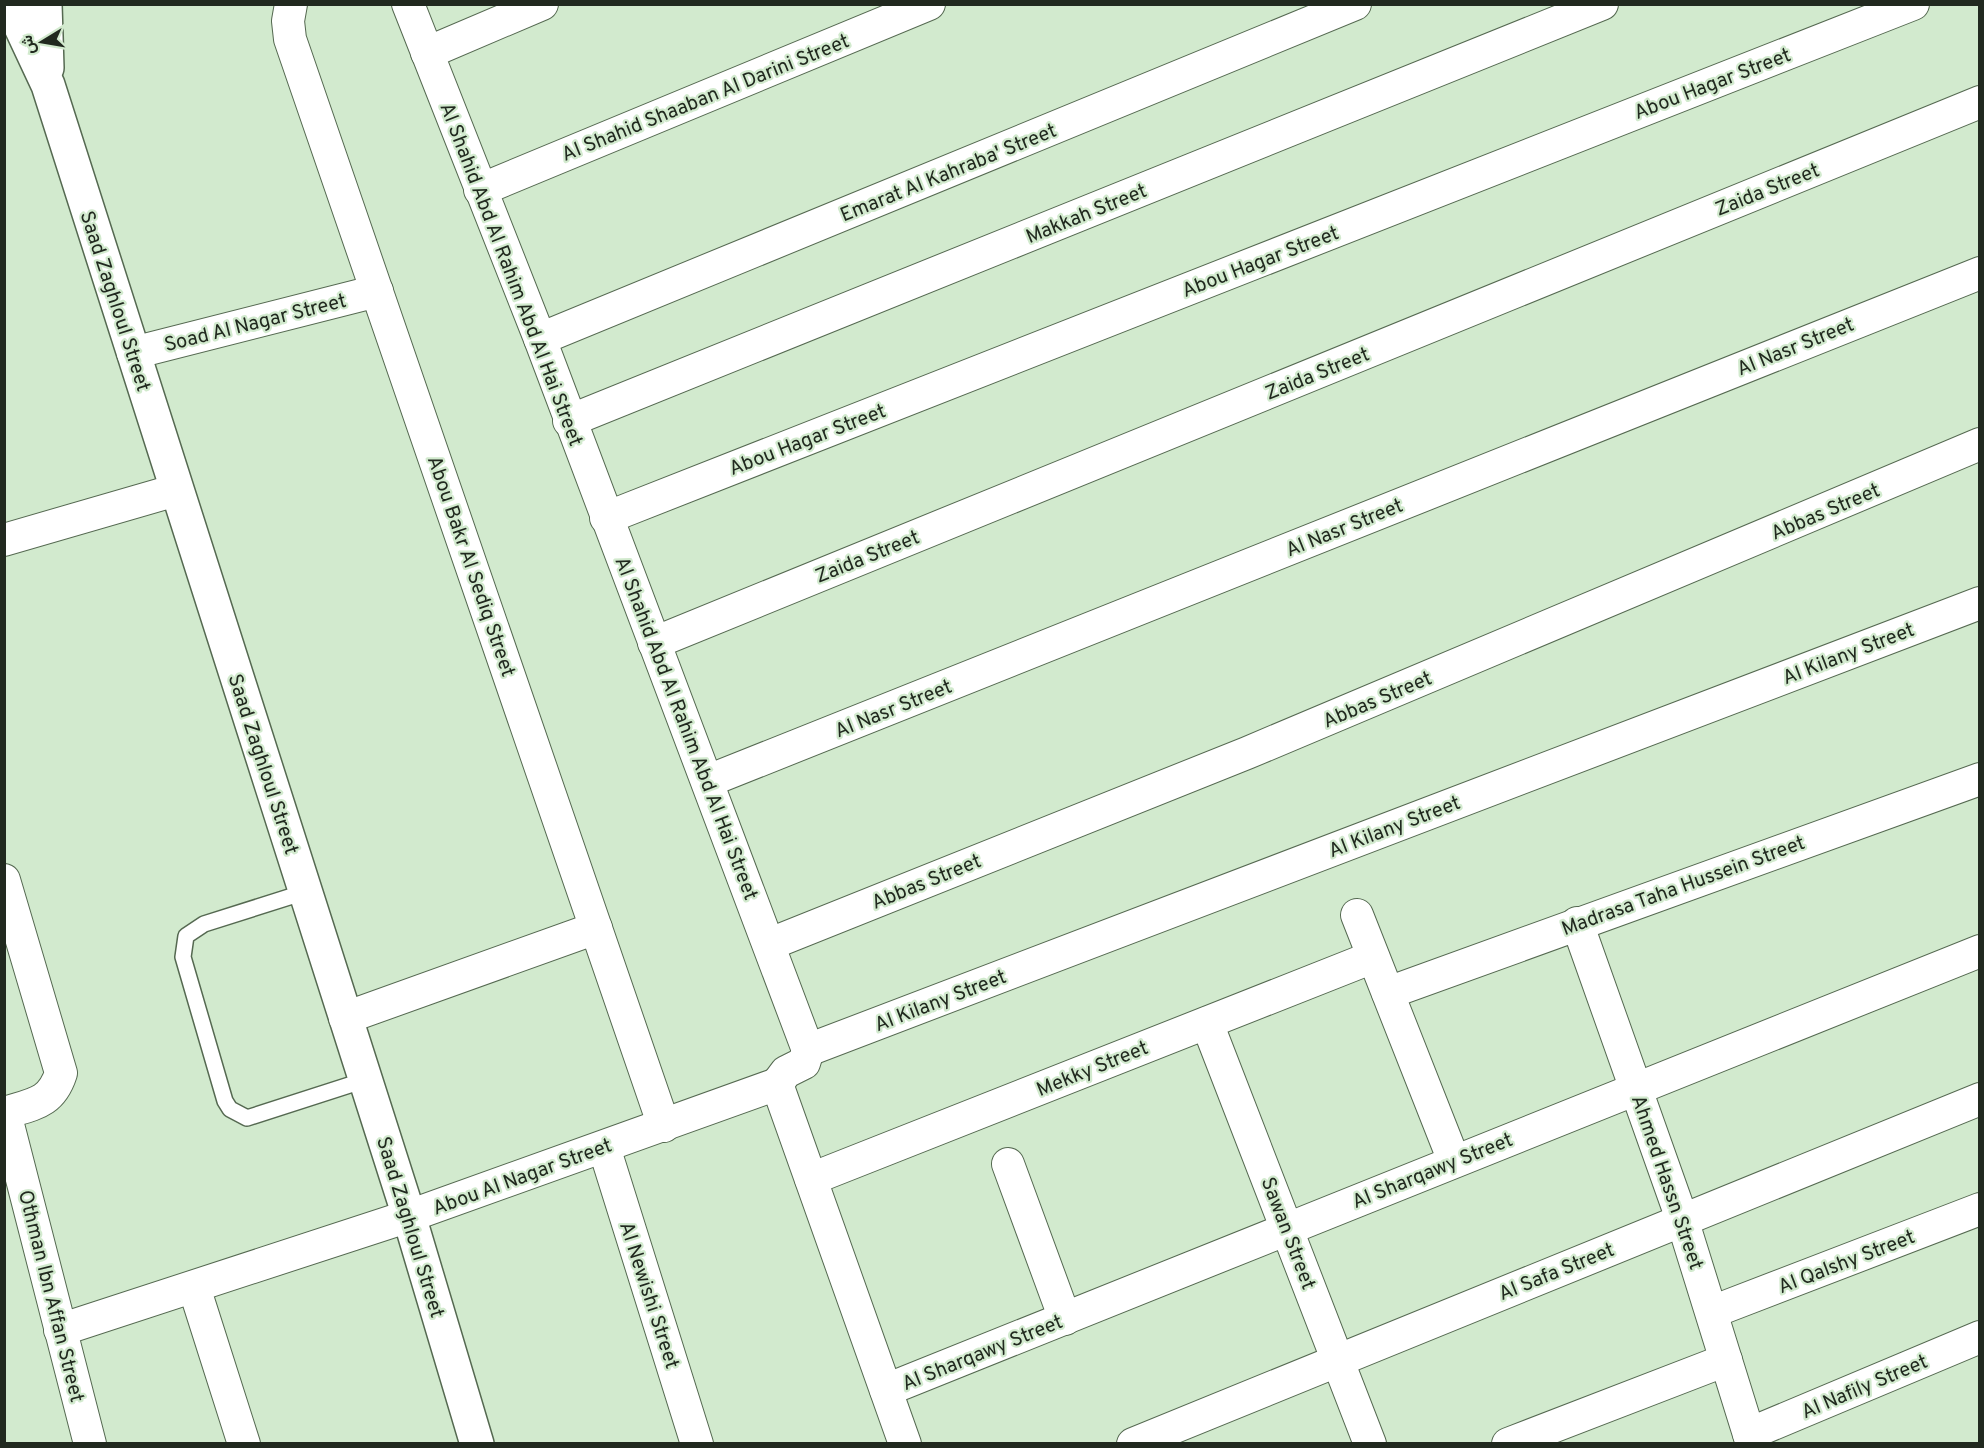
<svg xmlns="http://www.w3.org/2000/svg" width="1984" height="1448" viewBox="0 0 1984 1448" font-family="Overpass,Vazirmatn,sans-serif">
	<rect width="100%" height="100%" fill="#d2eace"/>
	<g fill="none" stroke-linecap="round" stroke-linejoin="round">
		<defs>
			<polyline id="lane" points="305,892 204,924 186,936 183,957 225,1101 230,1109 247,1118 365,1080"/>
			<g id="street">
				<polyline points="291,4 288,21 290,39 664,1126"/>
				<polyline points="408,4 540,339 808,1050 804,1063 786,1072 777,1084 905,1444"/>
				<polyline points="427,53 542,4"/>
				<polyline points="480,190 929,4"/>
				<polyline points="540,339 1355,4"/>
				<polyline points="133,353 377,291"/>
				<polyline points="569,421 1602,4"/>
				<polyline points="606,518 1913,4"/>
				<polyline points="4,540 176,490"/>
				<polyline points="654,643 1980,102"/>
				<polyline points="708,781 1980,273"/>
				<path d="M 4,880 L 61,1073 C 51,1104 33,1104 4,1113"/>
				<polyline points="1357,915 1454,1161"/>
				<polyline points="1577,923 1682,1219 1752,1444"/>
				<polyline points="770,944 1247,753 1980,444"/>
				<polyline points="1388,993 1980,779"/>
				<polyline points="345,1018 596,928"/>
				<polyline points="1207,1023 1370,1444"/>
				<polyline points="808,1050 1980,603"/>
				<polyline points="5,1113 90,1444"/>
				<polyline points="604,1147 697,1444"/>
				<polyline points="1008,1164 1065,1319"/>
				<polyline points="811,1179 1373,957"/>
				<polyline points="194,1287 244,1444"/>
				<polyline points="1712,1312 1980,1209"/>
				<polyline points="60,1330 409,1216 777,1084"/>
				<path d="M 886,1390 C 1251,1245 1614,1095 1980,951"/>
				<polyline points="1749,1434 1980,1337"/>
				<polyline points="1133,1444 1980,1099"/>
				<polyline points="1508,1444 1726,1360"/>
			</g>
			<g id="secondary">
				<polyline points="10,4 48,85 409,1216 477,1444"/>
				<polyline points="45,4 47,68"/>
			</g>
		</defs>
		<!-- lane casing -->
		<use href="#lane" stroke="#556951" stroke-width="18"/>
		<!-- street casing -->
		<use href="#street" stroke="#556951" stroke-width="34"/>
		<!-- secondary casing -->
		<use href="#secondary" stroke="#556951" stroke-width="36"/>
		<!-- lane -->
		<use href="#lane" stroke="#fff" stroke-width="15"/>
		<!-- street -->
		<use href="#street" stroke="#fff" stroke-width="32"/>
		<!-- secondary -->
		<use href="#secondary" stroke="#fff" stroke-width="33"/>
	</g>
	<g text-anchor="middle" stroke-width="4.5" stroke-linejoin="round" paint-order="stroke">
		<!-- street labels -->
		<g font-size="20" fill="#21291f" stroke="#d2eace">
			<text transform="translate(1712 83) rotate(-21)" y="7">Abou Hagar Street</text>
			<text transform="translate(705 97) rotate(-22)" y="7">Al Shahid Shaaban Al Darini Street</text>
			<text transform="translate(948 172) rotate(-22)" y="7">Emarat Al Kahraba' Street</text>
			<text transform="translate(1767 189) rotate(-22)" y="7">Zaida Street</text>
			<text transform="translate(1086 213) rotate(-22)" y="7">Makkah Street</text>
			<text transform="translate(1260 261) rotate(-21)" y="7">Abou Hagar Street</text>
			<text transform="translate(512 274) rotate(69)" y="7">Al Shahid Abd Al Rahim Abd Al Hai Street</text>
			<text transform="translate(116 301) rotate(72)" y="7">Saad Zaghloul Street</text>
			<text transform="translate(255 322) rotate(-14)" y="7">Soad Al Nagar Street</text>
			<text transform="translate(1795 346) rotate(-22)" y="7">Al Nasr Street</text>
			<text transform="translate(1317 373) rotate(-22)" y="7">Zaida Street</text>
			<text transform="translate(807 439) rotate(-21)" y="7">Abou Hagar Street</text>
			<text transform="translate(1825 511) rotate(-23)" y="7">Abbas Street</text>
			<text transform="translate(1344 527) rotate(-22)" y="7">Al Nasr Street</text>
			<text transform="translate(867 556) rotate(-22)" y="7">Zaida Street</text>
			<text transform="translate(472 566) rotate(71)" y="7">Abou Bakr Al Sediq Street</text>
			<text transform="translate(1848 653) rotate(-21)" y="7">Al Kilany Street</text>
			<text transform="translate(1377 699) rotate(-23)" y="7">Abbas Street</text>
			<text transform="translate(893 708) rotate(-22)" y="7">Al Nasr Street</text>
			<text transform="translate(687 728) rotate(69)" y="7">Al Shahid Abd Al Rahim Abd Al Hai Street</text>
			<text transform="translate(264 764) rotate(72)" y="7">Saad Zaghloul Street</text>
			<text transform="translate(1394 826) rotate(-21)" y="7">Al Kilany Street</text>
			<text transform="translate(926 881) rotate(-22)" y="7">Abbas Street</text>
			<text transform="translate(1683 885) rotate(-20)" y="7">Madrasa Taha Hussein Street</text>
			<text transform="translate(940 1000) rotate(-21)" y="7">Al Kilany Street</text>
			<text transform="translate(1092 1068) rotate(-22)" y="7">Mekky Street</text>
			<text transform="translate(1432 1170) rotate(-22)" y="7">Al Sharqawy Street</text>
			<text transform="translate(522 1176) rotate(-20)" y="7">Abou Al Nagar Street</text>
			<text transform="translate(1668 1182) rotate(71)" y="7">Ahmed Hassn Street</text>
			<text transform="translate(411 1227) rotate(73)" y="7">Saad Zaghloul Street</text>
			<text transform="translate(1289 1233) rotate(69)" y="7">Sawan Street</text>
			<text transform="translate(1846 1261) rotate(-21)" y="7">Al Qalshy Street</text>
			<text transform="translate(1556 1271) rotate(-22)" y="7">Al Safa Street</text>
			<text transform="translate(650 1295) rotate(72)" y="7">Al Newishi Street</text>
			<text transform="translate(52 1296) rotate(76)" y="7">Othman Ibn Affan Street</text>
			<text transform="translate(982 1352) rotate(-22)" y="7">Al Sharqawy Street</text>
			<text transform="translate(1864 1386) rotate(-23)" y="7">Al Nafily Street</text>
		</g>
	</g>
	<!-- border -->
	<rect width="1984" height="1448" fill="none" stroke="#21291f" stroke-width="12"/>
	<!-- north arrow -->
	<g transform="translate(42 42) rotate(259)" stroke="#d2eace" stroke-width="4.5" paint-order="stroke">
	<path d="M0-4.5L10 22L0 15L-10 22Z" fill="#21291f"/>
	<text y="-9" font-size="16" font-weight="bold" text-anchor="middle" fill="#21291f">ش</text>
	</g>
</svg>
